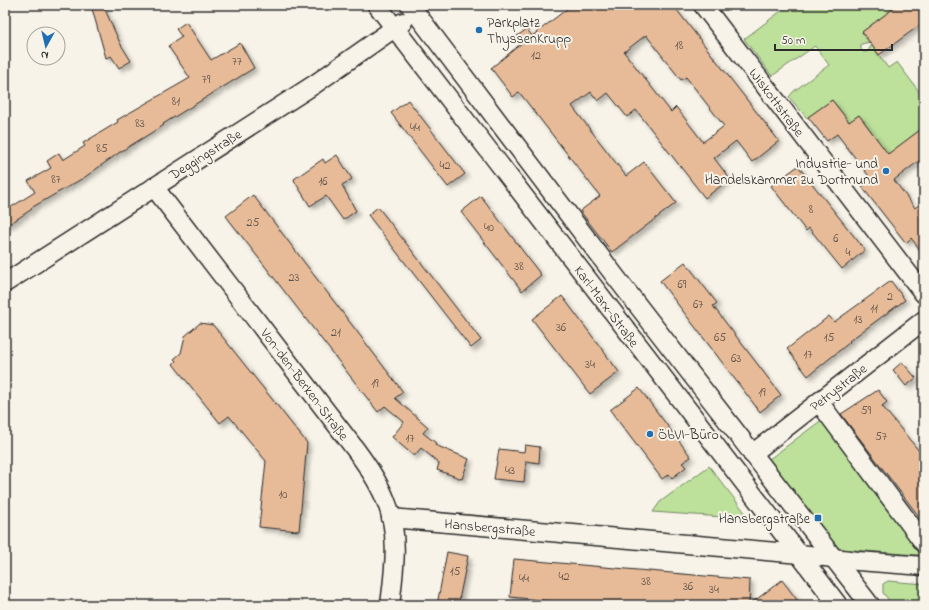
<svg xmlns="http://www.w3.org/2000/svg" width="929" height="610" viewBox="0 0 929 610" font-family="'Indie Flower',sans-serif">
	<defs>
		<filter id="shadow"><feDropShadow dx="3.5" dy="3.5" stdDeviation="2" flood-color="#0004"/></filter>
	</defs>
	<rect width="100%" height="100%" fill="#f7f3e8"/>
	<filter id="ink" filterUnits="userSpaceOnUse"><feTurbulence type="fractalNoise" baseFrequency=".025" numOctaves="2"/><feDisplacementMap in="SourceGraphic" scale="8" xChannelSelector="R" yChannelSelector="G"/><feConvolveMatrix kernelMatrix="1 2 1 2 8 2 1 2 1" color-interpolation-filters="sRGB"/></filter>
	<g filter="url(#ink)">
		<!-- green -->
		<g fill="#bde19b" stroke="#748663">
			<polygon points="789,5 898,5 862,32 870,42 861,44 861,49 863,52 867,52 872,45 888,68 897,62 924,98 924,127 879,161 877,139 859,115 849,122 832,100 807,118 789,97 794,91 829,65 815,46 772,76 744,39"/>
			<polygon points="823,419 923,547 922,552 918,555 840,549 835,546 768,460"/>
			<polygon points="709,466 750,519 653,512 660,502"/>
			<polygon points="888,581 924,584 924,605 893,605 883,593 883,584"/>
		</g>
		<!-- building -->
		<g fill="#e8bb98" stroke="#2b2b2b" fill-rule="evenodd" filter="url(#shadow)">
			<polygon points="91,5 103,5 120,43 131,61 119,68 111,56 106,58"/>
			<path d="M 572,5 L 673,5 L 779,141 L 752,162 L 736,141 L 714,158 L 730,179 L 705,198 L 636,110 L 627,117 L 608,93 L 598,101 L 591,92 L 572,106 L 626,176 L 644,162 L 676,203 L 612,252 L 580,211 L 600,196 L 519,92 L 513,97 L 491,68 L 522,43 L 517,36 L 527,29 L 532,36 ZM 646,35 L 681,80 L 686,77 L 724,126 L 703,142 L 676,107 L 671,112 L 624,52 Z"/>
			<polygon points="898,5 924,5 924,22 879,55 862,32"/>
			<polygon points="186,22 211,60 240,43 254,68 163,124 164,125 120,152 85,177 31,208 32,209 5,227 5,211 35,192 28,181 51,168 47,161 59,153 63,160 85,146 83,143 118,122 117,120 190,78 168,46 182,37 176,29"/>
			<polygon points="408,100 465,174 448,187 391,113"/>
			<polygon points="832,100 849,122 859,115 888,154 924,127 924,157 894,180 915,208 924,201 924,255 911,238 906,243 862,187 872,180 837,134 827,141 808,117"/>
			<polygon points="337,155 352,179 342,185 356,211 343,220 326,196 310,206 295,182 294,179 323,159 325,163"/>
			<polygon points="798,166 865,250 842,269 809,228 806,231 771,186"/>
			<polygon points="253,195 403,392 395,398 428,427 423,433 436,443 435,445 469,459 462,479 437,470 439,463 421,448 414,456 392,437 404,422 385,406 378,412 226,216"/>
			<polygon points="481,196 541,275 522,291 461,212"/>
			<polygon points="378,207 481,340 471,348 368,215"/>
			<polygon points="685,262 717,303 713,306 781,395 760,412 660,281"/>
			<polygon points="891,281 905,300 849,341 850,342 808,376 787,349 829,316 834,322"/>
			<polygon points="562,296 619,372 590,394 532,319"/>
			<polygon points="200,323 213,325 307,443 299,531 259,527 266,461 229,416 220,423 173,364 176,361 174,359 181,353 185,336"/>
			<polygon points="902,362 916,378 906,386 893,370"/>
			<polygon points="639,388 691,457 682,463 686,467 672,478 669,474 662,479 610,410"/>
			<polygon points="878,390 887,402 882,406 924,457 924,523 841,414"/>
			<polygon points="525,445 540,447 539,463 526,461 524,482 494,479 499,449 524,452"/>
			<polygon points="447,552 468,556 458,605 437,605"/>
			<polygon points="514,559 750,580 749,605 696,605 669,602 669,605 620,603 620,605 591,605 510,597"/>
			<polygon points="782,580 801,605 749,605"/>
		</g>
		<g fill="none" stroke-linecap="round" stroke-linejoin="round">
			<defs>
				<g id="minor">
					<polyline points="377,5 838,605"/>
					<polyline points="410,5 615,276 870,605"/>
					<polyline points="703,5 924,294"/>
					<path d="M 154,187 L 349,441 C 363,459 378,480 386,501 C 400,534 394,571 390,605"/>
					<polyline points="5,283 315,84 403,22"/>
					<polyline points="819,402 924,543"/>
					<polyline points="752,454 924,320"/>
					<polyline points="391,518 800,554 858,561 924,566"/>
				</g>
			</defs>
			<!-- minor casing -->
			<use href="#minor" stroke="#2b2b2b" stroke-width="21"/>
			<!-- minor -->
			<use href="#minor" stroke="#f7f3e8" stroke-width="18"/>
		</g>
	</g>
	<!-- markers -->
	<g fill="#1f6fb2" stroke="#f7f3e8" stroke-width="1.5">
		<circle cx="479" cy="30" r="4"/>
		<circle cx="886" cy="171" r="4"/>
		<circle cx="650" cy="434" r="4"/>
		<rect x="814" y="514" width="8" height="8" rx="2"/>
	</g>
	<g text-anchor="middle" stroke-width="4" stroke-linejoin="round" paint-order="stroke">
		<!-- number labels -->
		<g font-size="12" fill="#5a4f46">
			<text x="679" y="49">18</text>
			<text x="536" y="59">12</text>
			<text x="237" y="65">77</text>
			<text x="206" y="83">79</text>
			<text x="176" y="105">81</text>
			<text x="140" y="127">83</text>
			<text x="415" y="131">44</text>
			<text x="102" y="152">85</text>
			<text x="445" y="169">42</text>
			<text x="56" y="183">87</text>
			<text x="323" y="185">16</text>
			<text x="811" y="213">8</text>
			<text x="253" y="226">25</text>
			<text x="489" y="231">40</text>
			<text x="836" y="242">6</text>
			<text x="848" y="256">4</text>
			<text x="519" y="270">38</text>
			<text x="294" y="281">23</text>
			<text x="682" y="288">69</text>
			<text x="890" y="300">2</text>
			<text x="698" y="308">67</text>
			<text x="874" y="312">11</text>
			<text x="858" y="323">13</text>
			<text x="561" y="331">36</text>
			<text x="336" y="336">21</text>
			<text x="720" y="341">65</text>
			<text x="829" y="341">15</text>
			<text x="808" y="358">17</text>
			<text x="736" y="362">63</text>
			<text x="590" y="368">34</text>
			<text x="375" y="387">19</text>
			<text x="762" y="396">19</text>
			<text x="866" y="414">59</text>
			<text x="881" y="440">57</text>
			<text x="410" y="442">17</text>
			<text x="510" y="474">43</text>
			<text x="283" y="498">10</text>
			<text x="455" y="575">15</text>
			<text x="564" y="580">42</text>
			<text x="524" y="582">44</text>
			<text x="646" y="585">38</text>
			<text x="688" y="590">36</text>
			<text x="714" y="593">34</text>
		</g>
		<!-- poi labels -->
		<g font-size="14" fill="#2b2b2b" stroke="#f7f3e8" text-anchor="start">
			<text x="487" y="27">Parkplatz<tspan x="487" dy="16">ThyssenKrupp</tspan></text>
			<text x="878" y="168" text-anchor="end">Industrie- und<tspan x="878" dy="16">Handelskammer zu Dortmund</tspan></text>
			<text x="658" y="439">ÖbVI-Büro</text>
			<text x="810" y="523" text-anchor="end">Hansbergstraße</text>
		</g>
		<!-- street labels -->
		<g font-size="14" fill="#2b2b2b" stroke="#f7f3e8">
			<text transform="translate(777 102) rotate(53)" y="5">Wiskottstraße</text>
			<text transform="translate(205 154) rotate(-32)" y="5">Deggingstraße</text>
			<text transform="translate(607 306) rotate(53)" y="5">Karl-Marx-Straße</text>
			<text transform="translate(305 384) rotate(53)" y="5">Von-den-Berken-Straße</text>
			<text transform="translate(838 387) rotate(-38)" y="5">Petrystraße</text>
			<text transform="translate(490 527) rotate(5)" y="5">Hansbergstraße</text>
		</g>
	</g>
	<!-- margin -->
	<rect width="929" height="610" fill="none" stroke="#f7f3e8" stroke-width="20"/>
	<rect x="10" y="10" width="909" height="590" fill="none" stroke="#2b2b2b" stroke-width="1.5" filter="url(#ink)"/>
	<!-- north arrow -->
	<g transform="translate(46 46) rotate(188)"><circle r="19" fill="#f7f3e8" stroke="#a5a39c"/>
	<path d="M0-3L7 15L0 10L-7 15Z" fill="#1f6fb2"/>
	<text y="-6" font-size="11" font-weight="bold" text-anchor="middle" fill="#2b2b2b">N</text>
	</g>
	<!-- scale -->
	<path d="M775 44v6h117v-6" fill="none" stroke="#2b2b2b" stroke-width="2"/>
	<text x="781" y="44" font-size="12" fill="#2b2b2b" stroke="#f7f3e8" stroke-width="3" paint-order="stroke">50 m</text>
</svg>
